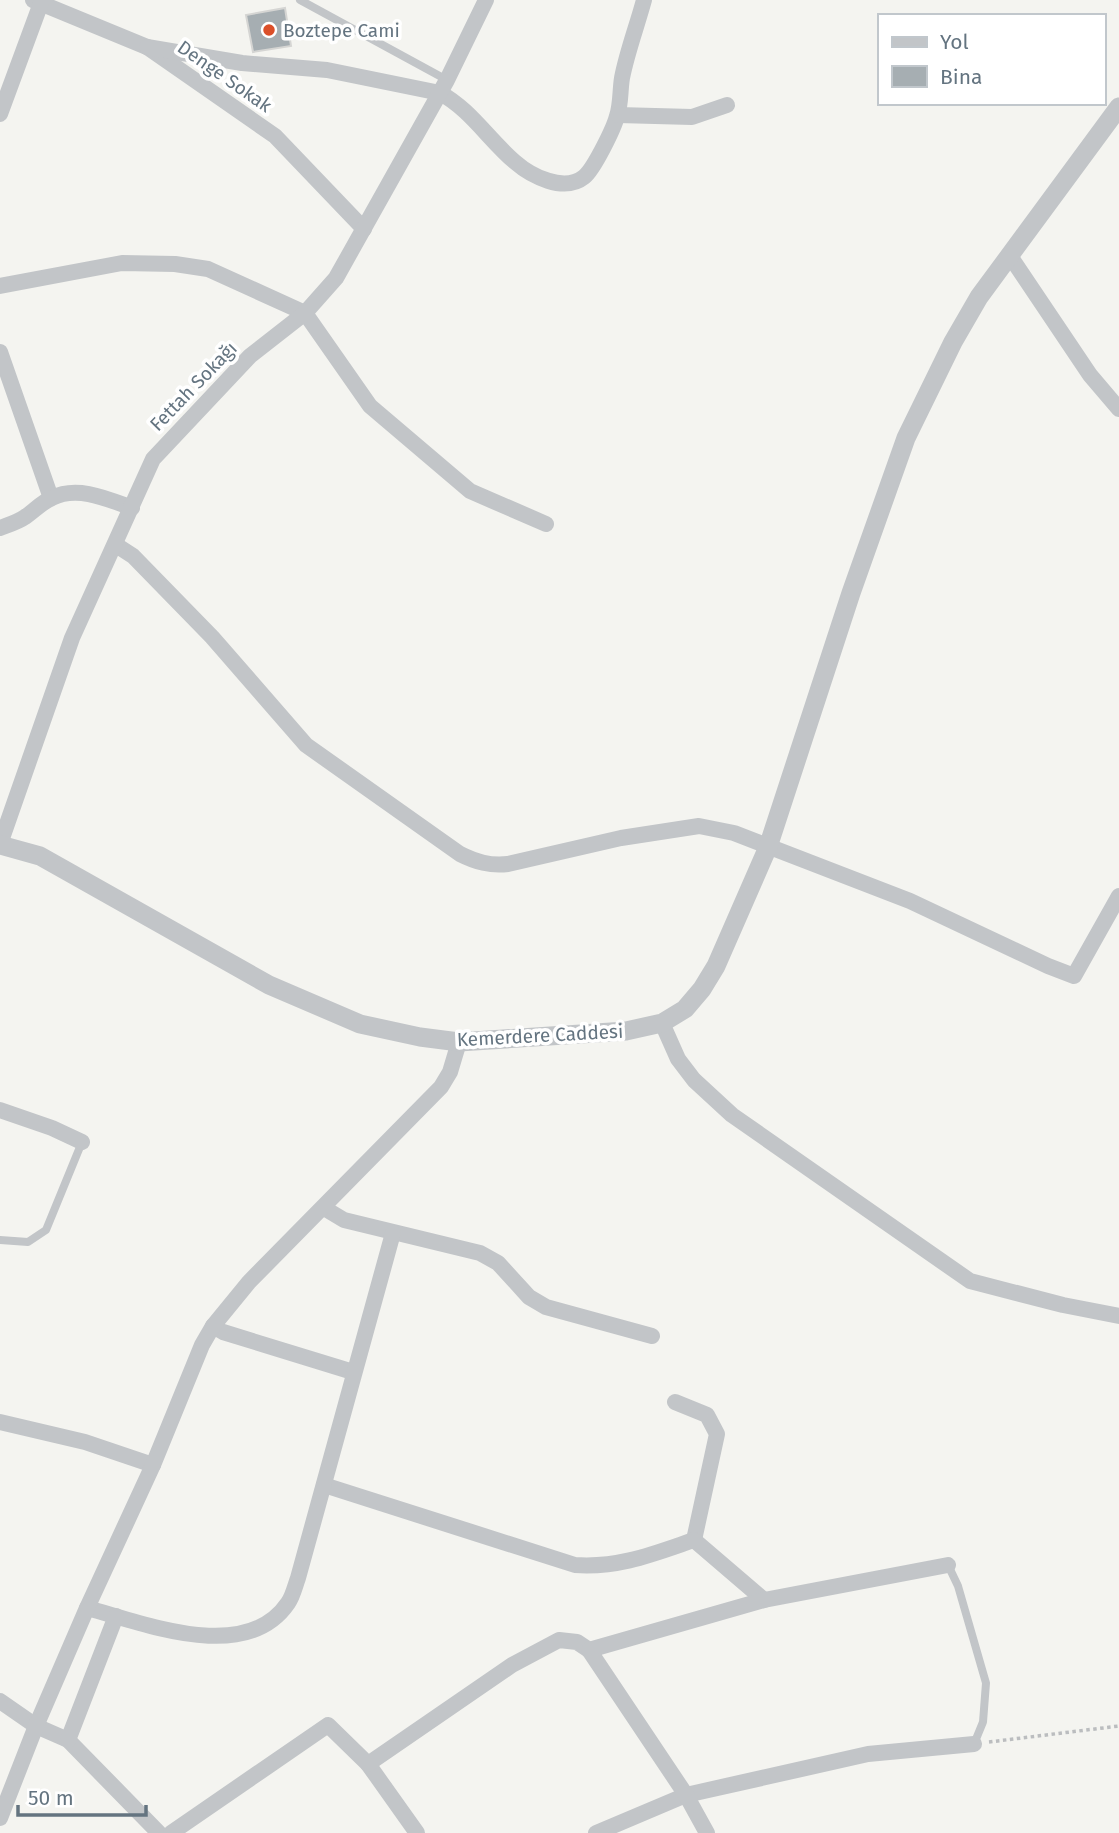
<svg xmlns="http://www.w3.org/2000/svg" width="1119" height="1833" viewBox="0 0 1119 1833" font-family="'Fira Sans',sans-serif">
	<rect width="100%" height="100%" fill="#f4f4f0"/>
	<!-- building -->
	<polygon fill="#a6aeb2" stroke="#d5d5d3" stroke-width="2" points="285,8 291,46 253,52 246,15"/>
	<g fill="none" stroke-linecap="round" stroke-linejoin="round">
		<!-- path -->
		<polyline stroke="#bbbdbf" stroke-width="3.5" stroke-dasharray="3.5 3.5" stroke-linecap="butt" points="989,1742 1119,1726"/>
		<!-- service -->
		<g stroke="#c2c5c8" stroke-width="8">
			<polyline points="300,0 447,80"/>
			<polyline points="0,1240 28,1242 46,1230 82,1142"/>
			<polyline points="948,1565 958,1586 986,1683 983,1722 974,1744"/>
		</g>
		<!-- minor -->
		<g stroke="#c2c5c8" stroke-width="16">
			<polyline points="33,0 147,47 275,136 364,229"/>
			<path d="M 147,47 L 242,63 L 327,70 L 440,93 C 470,109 489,140 515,162 C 531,176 564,193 584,177 C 594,169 614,128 617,116 C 621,104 620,90 622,78 C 627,52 637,26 644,0"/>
			<polyline points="0,114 41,3"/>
			<polyline points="618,115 692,117 727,105"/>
			<polyline points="1010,256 1090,375 1119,409"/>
			<polyline points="0,286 122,263 175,264 208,269 305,313 370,406 470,491 546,524"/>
			<polyline points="0,352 51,498"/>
			<path d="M 0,528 C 8,525 18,522 25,517 C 34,511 42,502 52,498 C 77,485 108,499 132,508"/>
			<path d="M 116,545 L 133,556 L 212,637 L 306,745 L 460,854 C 476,862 490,866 508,864 L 621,838 L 699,826 L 734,833 L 910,901 L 1048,966 L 1074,976 L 1119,896"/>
			<polyline points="0,844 72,638 153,459 250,356 305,313 336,278 447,80 486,0"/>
			<polyline points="662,1023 678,1059 694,1080 732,1115 970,1281 1063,1305 1119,1316"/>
			<polyline points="0,1110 52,1128 82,1142"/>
			<polyline points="324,1208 344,1220 480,1253 498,1263 529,1297 546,1307 652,1336"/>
			<polyline points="213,1326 223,1332 353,1372"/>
			<polyline points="675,1402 707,1415 717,1434 694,1540"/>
			<polyline points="0,1422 85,1442 153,1465"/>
			<path d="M 324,1485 L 575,1565 C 619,1568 653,1554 694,1540"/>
			<polyline points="694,1540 764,1600"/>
			<path d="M 87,1608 C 144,1623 246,1665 288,1603 C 293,1596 295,1586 298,1578 L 393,1233"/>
			<polyline points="0,1701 36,1726 68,1740 159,1833"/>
			<polyline points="68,1740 116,1616"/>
			<polyline points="368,1764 417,1833"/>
			<polyline points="0,1818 36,1726 87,1608 153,1465 202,1345 213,1326 249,1282 441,1087 450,1072 459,1042"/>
			<polyline points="171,1833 328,1725 368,1764 512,1665 559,1640 577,1642 589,1650"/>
			<polyline points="596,1833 686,1795 868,1754 974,1744"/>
			<polyline points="707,1833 686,1795 589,1650 764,1600 948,1565"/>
		</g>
		<!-- tertiary -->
		<polyline stroke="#c2c5c8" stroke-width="19" points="0,845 40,856 269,985 360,1024 420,1037 459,1042 626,1031 662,1023 685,1009 702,989 716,966 768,847 851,593 906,438 953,342 979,297 1119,107"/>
	</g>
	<!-- markers -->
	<circle fill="#db4f29" stroke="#fff" stroke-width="2.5" cx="269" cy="30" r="7"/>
	<g text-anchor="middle" stroke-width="7" stroke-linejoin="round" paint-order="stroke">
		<!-- poi labels -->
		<g font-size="19" fill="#647480" stroke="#fff" text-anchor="start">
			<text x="283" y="37">Boztepe Cami</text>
		</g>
		<!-- street labels -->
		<g font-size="19" fill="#647480" stroke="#fff">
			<text transform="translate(225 76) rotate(35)" y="7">Denge Sokak</text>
			<text transform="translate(193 386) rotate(-46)" y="7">Fettah Sokağı</text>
			<text transform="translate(540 1035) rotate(-3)" y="7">Kemerdere Caddesi</text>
		</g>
	</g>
	<!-- legend -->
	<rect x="878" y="14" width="228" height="91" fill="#ffffff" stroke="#c1c7cc" stroke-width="2"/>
	<rect x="892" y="37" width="35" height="10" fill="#c2c5c8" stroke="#c1c7cc" stroke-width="2"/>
	<text x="940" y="49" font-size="21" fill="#647480">Yol</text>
	<rect x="892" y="66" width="35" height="21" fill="#a6aeb2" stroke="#c1c7cc" stroke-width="2"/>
	<text x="940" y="84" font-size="21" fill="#647480">Bina</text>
	<!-- scale -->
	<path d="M18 1805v10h128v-10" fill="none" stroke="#647480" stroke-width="3.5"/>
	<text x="28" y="1805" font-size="21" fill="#647480" stroke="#ffffff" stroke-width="5" paint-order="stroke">50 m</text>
</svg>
